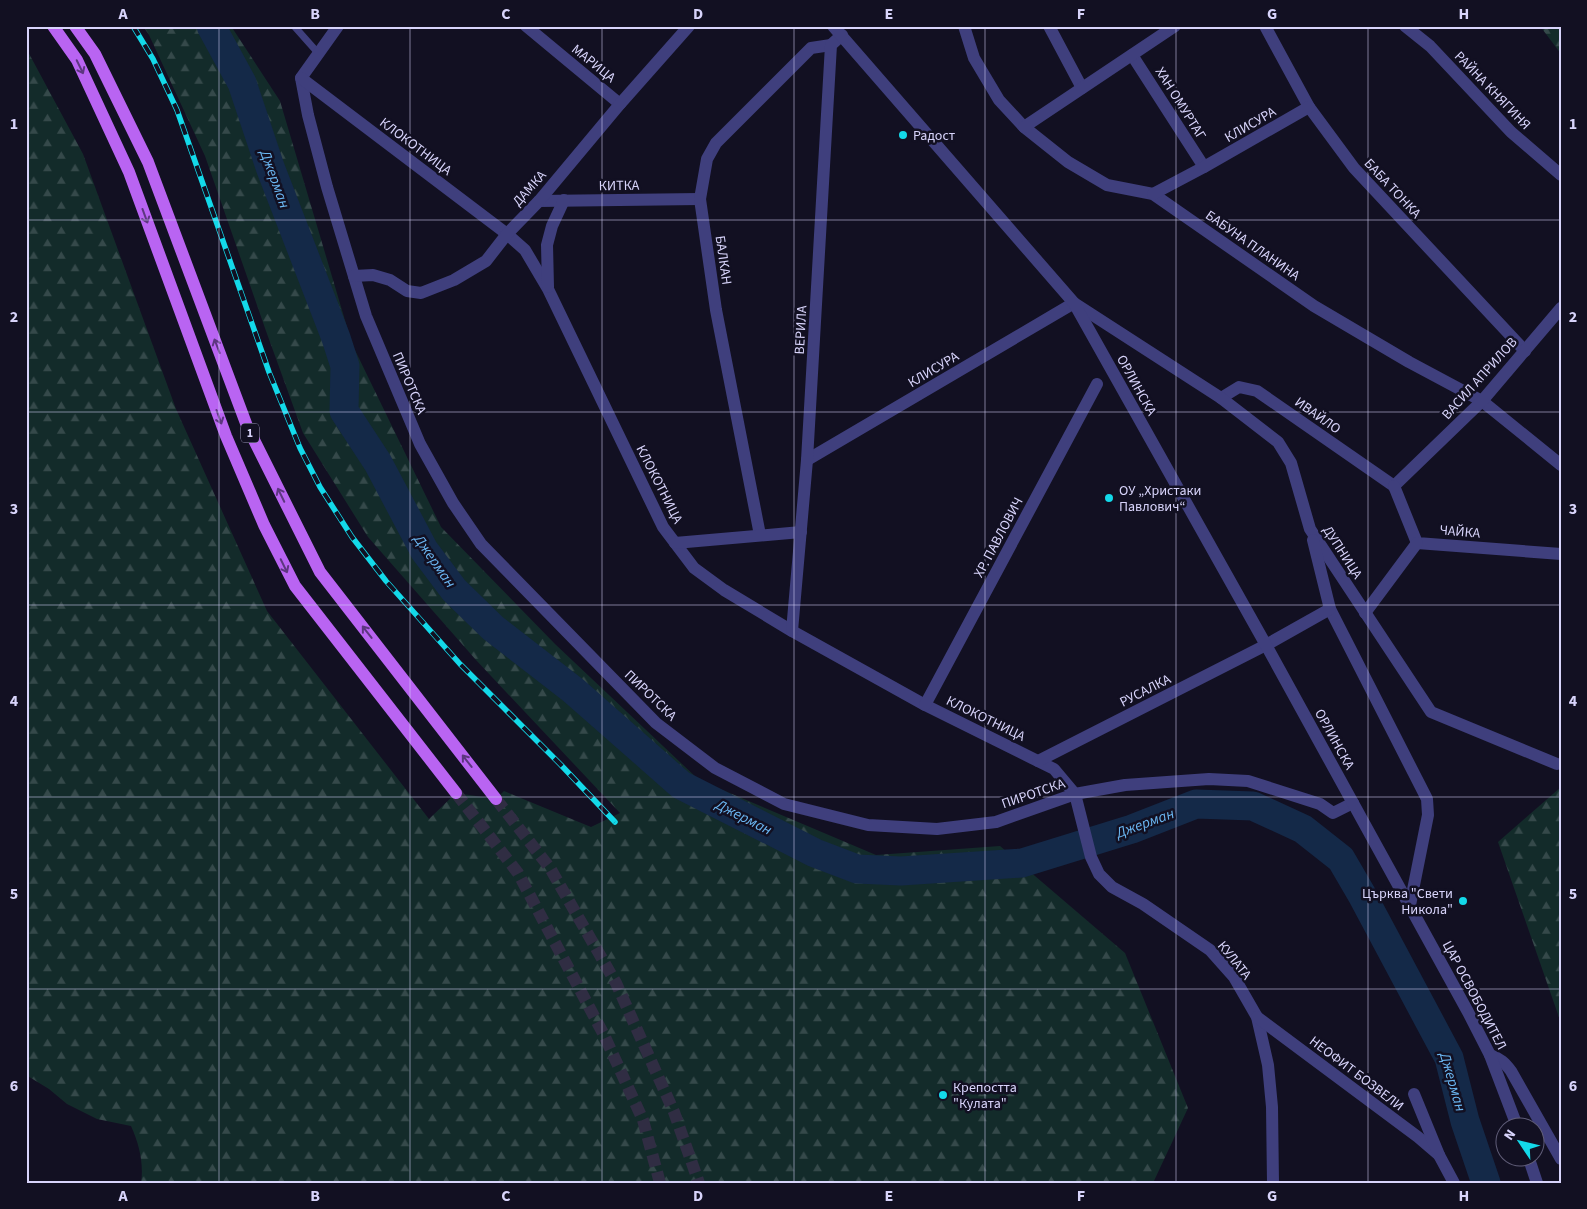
<svg xmlns="http://www.w3.org/2000/svg" width="1587" height="1209" viewBox="0 0 1587 1209" font-family="'Source Sans 3',sans-serif">
	<defs>
		<pattern id="forest-firs" width="22" height="20" patternUnits="userSpaceOnUse" patternTransform="scale(1.25)"><rect width="22" height="20" fill="#132b2a"/><path d="M5 1l3.5 6h-7zM16 11l3.5 6h-7z" fill="#35494a"/></pattern>
	</defs>
	<rect width="100%" height="100%" fill="#121022"/>
	<!-- forest -->
	<g fill="url(#forest-firs)">
		<path d="M 143,26 L 231,26 L 280,101 L 352,344 L 441,527 L 555,644 L 699,780 L 876,855 L 1000,846 L 1125,953 L 1188,1108 L 1153,1183 L 141,1183 C 144,1164 139,1143 131,1126 L 97,1119 L 67,1104 L 49,1089 L 26,1075 L 26,48 L 83,154 L 176,409 L 267,611 L 429,819 L 456,793 L 496,799 L 504,791 L 591,827 L 620,813 L 476,660 L 368,537 L 303,433 L 266,331 L 205,156 L 149,35 Z"/>
		<polygon points="1540,26 1561,26 1561,54"/>
		<polygon points="1561,787 1561,1023 1498,842"/>
	</g>
	<g fill="none" stroke-linecap="round" stroke-linejoin="round">
		<!-- river -->
		<polyline stroke="#142948" stroke-width="29" points="211,26 242,83 270,167 336,338 345,366 344,411 378,463 424,550 454,590 493,628 573,690 681,785 815,853 857,869 901,871 1022,863 1132,829 1196,804 1253,806 1303,829 1341,859 1362,895 1449,1058 1465,1121 1486,1183"/>
		<!-- primary-tunnel -->
		<g stroke="#302d43" stroke-width="12" stroke-dasharray="12 6" stroke-linecap="butt">
			<polyline points="456,793 518,873 604,1035 643,1120 660,1183"/>
			<polyline points="496,799 550,868 616,983 674,1112 699,1183"/>
		</g>
		<!-- service -->
		<polyline stroke="#3f3f7d" stroke-width="7" points="294,26 318,53"/>
		<!-- minor -->
		<g stroke="#3f3f7d" stroke-width="12">
			<polyline points="338,26 301,78 308,115 327,187 366,316 420,444 453,503 481,544 656,723 715,768 784,804 868,825 937,829 996,822 1075,794 1125,785 1209,779 1248,781 1320,804 1333,813 1353,803"/>
			<polyline points="526,26 620,104"/>
			<polyline points="964,26 974,58 999,100 1024,127 1068,162 1107,185 1153,194 1314,306 1409,362 1482,401 1561,465"/>
			<polyline points="1049,26 1082,88"/>
			<polyline points="1265,26 1309,107 1354,168 1525,351"/>
			<polyline points="1405,26 1430,46 1511,132 1561,175"/>
			<polyline points="1132,55 1204,167"/>
			<polyline points="301,78 507,234 525,250 548,289 663,527 694,568 724,590 792,631 925,705 1054,769 1075,794 1091,857 1099,874 1112,887 1143,904 1210,950 1234,977 1257,1017 1268,1065 1272,1107 1273,1183"/>
			<polyline points="1024,127 1175,26"/>
			<polyline points="1153,194 1204,167 1309,107"/>
			<polyline points="539,201 700,199"/>
			<polyline points="354,276 373,275 390,280 407,291 421,293 454,280 486,261 507,234 539,201 620,104 689,26"/>
			<polyline points="548,287 547,245 552,226 564,200"/>
			<polyline points="1221,398 1239,387 1257,391 1394,486"/>
			<polyline points="807,460 1074,303 1221,398 1278,442 1291,463 1310,529 1431,712 1557,764"/>
			<polyline points="1394,486 1482,401 1561,308"/>
			<polyline points="1394,486 1417,543 1561,554"/>
			<polyline points="760,535 716,310 700,199 707,159 716,143 811,48 831,45"/>
			<polyline points="1313,540 1330,609 1427,799 1428,815 1410,905"/>
			<polyline points="675,543 801,532"/>
			<polyline points="1365,613 1417,543"/>
			<polyline points="792,631 807,460 831,45 842,35"/>
			<polyline points="925,705 1097,384"/>
			<polyline points="1038,761 1266,645 1330,609"/>
			<polyline points="1257,1017 1418,1137 1439,1155"/>
			<path d="M 1490,1055 C 1500,1058 1505,1063 1511,1071 L 1561,1159"/>
			<polyline points="1414,1094 1439,1155 1454,1183"/>
		</g>
		<!-- tertiary -->
		<g stroke="#3f3f7d" stroke-width="12">
			<polyline points="833,26 1074,303 1266,645 1468,1012 1490,1055 1517,1126"/>
			<polyline points="1528,1156 1537,1183"/>
		</g>
		<!-- primary -->
		<g stroke="#b964f2" stroke-width="12">
			<polyline points="53,26 77,60 129,172 226,436 264,525 295,586 456,793"/>
			<polyline points="75,26 95,54 148,162 247,426 320,572 496,799"/>
		</g>
		<defs>
			<polyline id="rail" points="133,26 153,59 177,110 269,372 300,448 320,487 352,537 386,581 460,664 561,765 615,822"/>
		</defs>
		<!-- rail casing -->
		<use href="#rail" stroke="#13d9e9" stroke-width="5.5"/>
		<!-- rail -->
		<use href="#rail" stroke="#121022" stroke-width="4" stroke-dasharray="11" stroke-linecap="butt"/>
	</g>
	<!-- one-way arrows -->
	<defs><path id="oneway-shaft" d="M-6 0H5M1.5-3L5.5 0L1.5 3" fill="none" stroke-width="1.6" stroke-linecap="round" stroke-linejoin="round" transform="scale(1.25)"/></defs>
	<g stroke="#5d3680">
		<use href="#oneway-shaft" transform="translate(80 67) rotate(64)"/>
		<use href="#oneway-shaft" transform="translate(145 216) rotate(70)"/>
		<use href="#oneway-shaft" transform="translate(217 346) rotate(-111)"/>
		<use href="#oneway-shaft" transform="translate(219 417) rotate(70)"/>
		<use href="#oneway-shaft" transform="translate(281 495) rotate(-116)"/>
		<use href="#oneway-shaft" transform="translate(284 566) rotate(64)"/>
		<use href="#oneway-shaft" transform="translate(367 632) rotate(-128)"/>
		<use href="#oneway-shaft" transform="translate(467 761) rotate(-128)"/>
	</g>
	<!-- grid -->
	<path fill="none" stroke="#d8d4fb" stroke-width="1" stroke-opacity="0.55" d="M 219,26 L 219,1183M 410,26 L 410,1183M 602,26 L 602,1183M 794,26 L 794,1183M 985,26 L 985,1183M 1176,26 L 1176,1183M 1368,26 L 1368,1183M 26,220 L 1561,220M 26,412 L 1561,412M 26,605 L 1561,605M 26,797 L 1561,797M 26,989 L 1561,989"/>
	<!-- markers -->
	<g fill="#13d9e9" stroke="#121022" stroke-width="2">
		<circle cx="903" cy="135" r="5"/>
		<circle cx="1109" cy="498" r="5"/>
		<circle cx="1463" cy="901" r="5"/>
		<circle cx="943" cy="1095" r="5"/>
	</g>
	<g text-anchor="middle" stroke-width="5" stroke-linejoin="round" paint-order="stroke">
		<!-- shield labels -->
		<rect fill="#121022" stroke="#9d99ba" stroke-width="1" x="241" y="423.5" width="18" height="19" rx="4"/>
		<g font-size="12" font-weight="bold" fill="#d8d4fb">
			<text x="250" y="437">1</text>
		</g>
		<!-- street labels -->
		<g font-size="14" fill="#d8d4fb" stroke="#121022">
			<text transform="translate(594 63) rotate(39)" y="5">МАРИЦА</text>
			<text transform="translate(1493 90) rotate(46)" y="5">РАЙНА КНЯГИНЯ</text>
			<text transform="translate(1181 103) rotate(58)" y="5">ХАН ОМУРТАГ</text>
			<text transform="translate(1250 124) rotate(-30)" y="5">КЛИСУРА</text>
			<text transform="translate(416 146) rotate(37)" y="5">КЛОКОТНИЦА</text>
			<text transform="translate(619 185) rotate(-1)" y="5">КИТКА</text>
			<text transform="translate(529 188) rotate(-48)" y="5">ДАМКА</text>
			<text transform="translate(1393 188) rotate(47)" y="5">БАБА ТОНКА</text>
			<text transform="translate(1253 245) rotate(35)" y="5">БАБУНА ПЛАНИНА</text>
			<text transform="translate(724 260) rotate(82)" y="5">БАЛКАН</text>
			<text transform="translate(800 330) rotate(-87)" y="5">ВЕРИЛА</text>
			<text transform="translate(933 369) rotate(-31)" y="5">КЛИСУРА</text>
			<text transform="translate(1479 378) rotate(-48)" y="5">ВАСИЛ АПРИЛОВ</text>
			<text transform="translate(410 383) rotate(67)" y="5">ПИРОТСКА</text>
			<text transform="translate(1137 385) rotate(61)" y="5">ОРЛИНСКА</text>
			<text transform="translate(1318 415) rotate(35)" y="5">ИВАЙЛО</text>
			<text transform="translate(660 484) rotate(63)" y="5">КЛОКОТНИЦА</text>
			<text transform="translate(1460 531) rotate(5)" y="5">ЧАЙКА</text>
			<text transform="translate(998 537) rotate(-62)" y="5">ХР. ПАВЛОВИЧ</text>
			<text transform="translate(1343 552) rotate(57)" y="5">ДУПНИЦА</text>
			<text transform="translate(1145 690) rotate(-27)" y="5">РУСАЛКА</text>
			<text transform="translate(651 695) rotate(44)" y="5">ПИРОТСКА</text>
			<text transform="translate(986 718) rotate(26)" y="5">КЛОКОТНИЦА</text>
			<text transform="translate(1335 739) rotate(61)" y="5">ОРЛИНСКА</text>
			<text transform="translate(1033 793) rotate(-19)" y="5">ПИРОТСКА</text>
			<text transform="translate(1235 960) rotate(51)" y="5">КУЛАТА</text>
			<text transform="translate(1475 995) rotate(62)" y="5">ЦАР ОСВОБОДИТЕЛ</text>
			<text transform="translate(1357 1073) rotate(37)" y="5">НЕОФИТ БОЗВЕЛИ</text>
		</g>
		<!-- poi labels -->
		<g font-size="14" fill="#d8d4fb" stroke="#121022" text-anchor="start">
			<text x="913" y="140">Радост</text>
			<text x="1119" y="495">ОУ „Христаки<tspan x="1119" dy="16">Павлович“</tspan></text>
			<text x="1453" y="898" text-anchor="end">Църква "Свети<tspan x="1453" dy="16">Никола"</tspan></text>
			<text x="953" y="1092">Крепостта<tspan x="953" dy="16">"Кулата"</tspan></text>
		</g>
		<!-- water labels -->
		<g font-size="15" font-style="italic" fill="#6bb7f3" stroke="#121022">
			<text transform="translate(275 179) rotate(70)" y="5">Джерман</text>
			<text transform="translate(435 561) rotate(55)" y="5">Джерман</text>
			<text transform="translate(744 817) rotate(27)" y="5">Джерман</text>
			<text transform="translate(1145 823) rotate(-20)" y="5">Джерман</text>
			<text transform="translate(1453 1082) rotate(74)" y="5">Джерман</text>
		</g>
	</g>
	<!-- border -->
	<rect width="1587" height="1209" fill="none" stroke="#121022" stroke-width="55"/>
	<!-- north arrow -->
	<g transform="translate(1520 1142) rotate(305)"><circle r="24" fill="#121022" stroke="#615e79"/>
	<path d="M0-4L9 19L0 12L-9 19Z" fill="#13d9e9"/>
	<text y="-8" font-size="14" font-weight="bold" text-anchor="middle" fill="#d8d4fb">N</text>
	</g>
	<rect x="28" y="28" width="1532" height="1154" fill="none" stroke="#d8d4fb" stroke-width="2"/>
	<g font-size="16" text-anchor="middle" font-weight="bold" fill="#d8d4fb">
		<text x="123" y="19">A</text>
		<text x="315" y="19">B</text>
		<text x="506" y="19">C</text>
		<text x="698" y="19">D</text>
		<text x="889" y="19">E</text>
		<text x="1081" y="19">F</text>
		<text x="1272" y="19">G</text>
		<text x="1464" y="19">H</text>
		<text x="14" y="129">1</text>
		<text x="1573" y="129">1</text>
		<text x="14" y="322">2</text>
		<text x="1573" y="322">2</text>
		<text x="14" y="514">3</text>
		<text x="1573" y="514">3</text>
		<text x="14" y="706">4</text>
		<text x="1573" y="706">4</text>
		<text x="14" y="899">5</text>
		<text x="1573" y="899">5</text>
		<text x="14" y="1091">6</text>
		<text x="1573" y="1091">6</text>
		<text x="123" y="1201">A</text>
		<text x="315" y="1201">B</text>
		<text x="506" y="1201">C</text>
		<text x="698" y="1201">D</text>
		<text x="889" y="1201">E</text>
		<text x="1081" y="1201">F</text>
		<text x="1272" y="1201">G</text>
		<text x="1464" y="1201">H</text>
	</g>
</svg>
